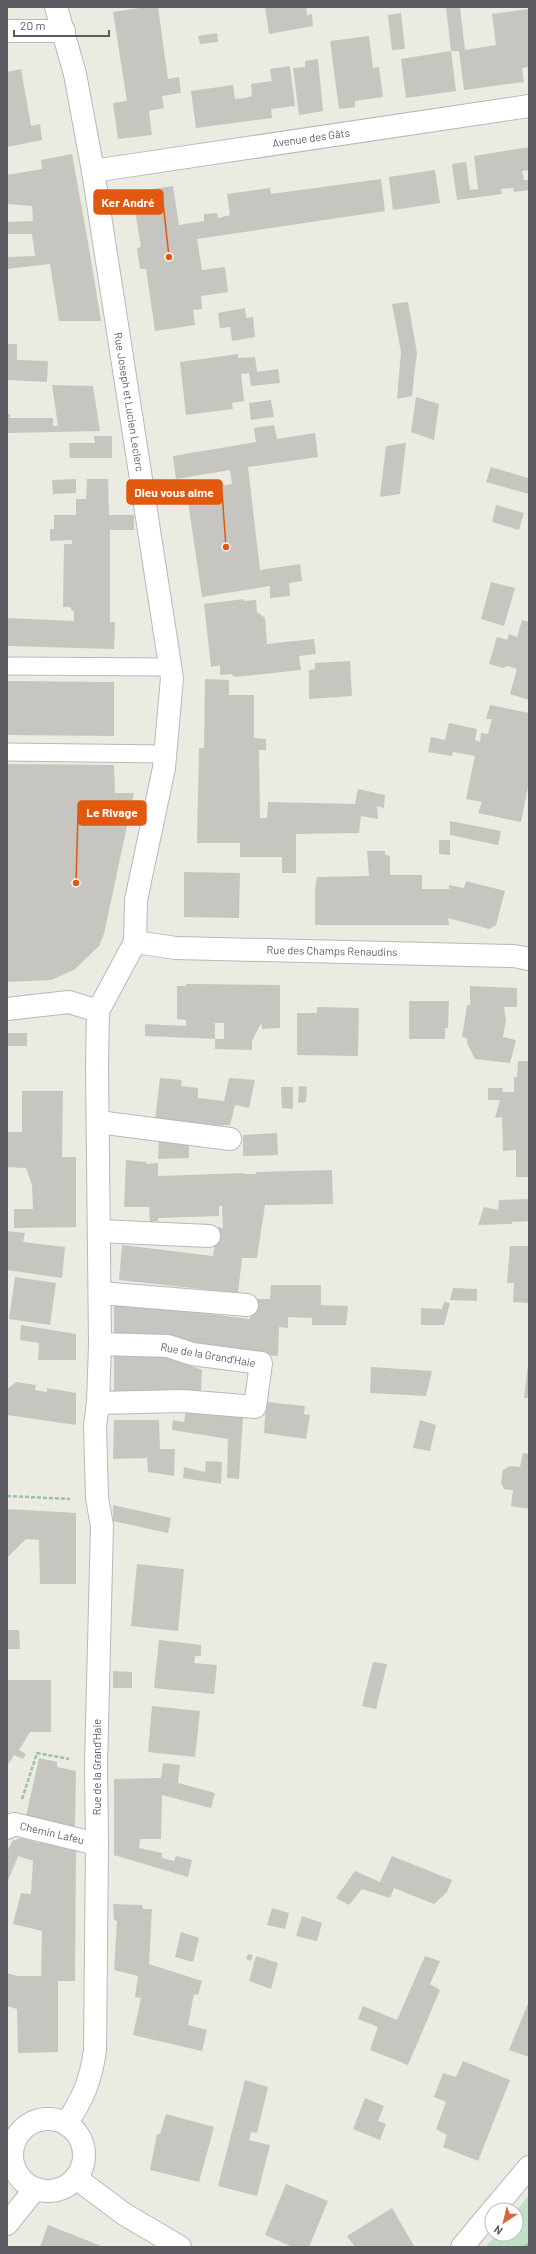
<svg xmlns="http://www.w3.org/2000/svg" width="536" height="2254" viewBox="0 0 536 2254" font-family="Barlow,sans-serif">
	<rect width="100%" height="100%" fill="#ebebe2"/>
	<!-- green -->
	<polygon fill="#c1e1c7" points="529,2195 529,2247 486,2247 497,2234 516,2234 516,2211"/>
	<!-- building -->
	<g fill="#c7c5bf" fill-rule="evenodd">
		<polygon points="146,7 158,7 168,79 179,77 181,93 162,96 164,108 149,111 152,135 118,139 113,103 127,101 113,12"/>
		<polygon points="265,7 306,7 307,15 312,14 313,26 269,34"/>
		<polygon points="446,7 460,7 465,50 496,45 492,14 529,9 529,67 522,68 524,82 464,90 459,51 451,51"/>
		<polygon points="401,13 405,49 392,50 388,15"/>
		<polygon points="217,33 218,42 200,44 198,36"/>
		<polygon points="369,36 373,68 379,67 383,97 355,101 355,107 339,109 330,41"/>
		<polygon points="451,51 456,91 406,98 401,59"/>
		<polygon points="318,59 323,111 299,115 293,68 305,67 305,61"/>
		<polygon points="290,66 295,106 271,109 272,118 196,128 191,91 233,85 235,99 244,98 252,96 251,84 272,81 270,69"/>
		<polygon points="21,69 31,126 40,124 42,140 7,147 7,72"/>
		<polygon points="529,147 529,170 522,171 524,180 529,180 529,190 514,192 513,188 501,189 502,194 457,200 452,164 466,162 470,190 478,189 474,156"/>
		<polygon points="72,154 89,248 101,321 59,321 50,264 7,269 7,257 35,256 32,234 7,234 7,222 33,221 32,206 7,204 7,175 42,169 41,160"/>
		<polygon points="435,170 440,203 393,210 389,177"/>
		<polygon points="381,179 385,211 197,239 202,270 225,267 228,292 201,296 202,309 193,310 195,325 155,331 146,269 140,269 137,248 141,247 132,192 173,186 179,225 204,221 204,214 217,213 218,218 230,215 227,194 270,188 271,194"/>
		<polygon points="408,302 417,353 414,377 412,396 397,399 401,352 392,304"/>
		<polygon points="245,308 246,318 253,317 255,337 232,341 230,327 220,328 218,313"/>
		<polygon points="7,344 17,344 17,360 48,361 47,382 7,380"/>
		<polygon points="238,354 238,358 255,357 257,372 278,369 280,383 251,386 249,373 241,374 244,401 232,403 233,409 186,415 180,362"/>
		<polygon points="52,385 93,386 100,431 7,433 7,414 10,414 10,418 53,418 53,426 58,426"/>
		<polygon points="416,397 439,404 434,440 411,432"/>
		<polygon points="271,400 274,417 251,420 249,403"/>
		<polygon points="274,425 277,439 315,433 318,457 248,467 260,570 300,564 302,581 289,583 290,596 270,598 270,586 202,597 186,488 210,484 211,487 232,484 230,470 176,479 173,456 256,442 254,428"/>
		<polygon points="94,436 112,436 112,458 70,458 69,443 95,443"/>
		<polygon points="406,443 400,494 380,497 386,446"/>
		<polygon points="491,467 528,478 529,475 529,494 486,482"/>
		<polygon points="76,479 76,493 53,494 52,480"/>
		<polygon points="87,479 108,479 109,515 134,515 134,530 110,530 110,622 115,622 114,649 7,646 7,618 74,621 74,611 71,610 71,607 63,607 64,544 72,544 72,540 50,541 50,529 54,529 54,515 76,515 76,499 86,499"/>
		<polygon points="496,505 524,513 519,530 492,522"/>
		<polygon points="491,582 515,588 504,626 481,619"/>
		<polygon points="244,599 244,601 256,600 257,612 265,618 267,644 314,639 316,654 299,656 301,670 235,677 231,674 220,675 220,665 211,667 204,604"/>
		<polygon points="522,620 529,622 529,700 510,694 517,669 508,666 503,668 489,664 497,637 507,640 509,634 517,637"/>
		<polygon points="350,661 352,696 309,699 309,670 315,669 315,663"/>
		<polygon points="205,679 229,680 229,695 254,695 254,738 266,739 266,750 259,750 260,818 267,818 268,802 355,804 358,789 385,795 384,808 377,806 378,819 361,816 359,833 296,834 296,873 282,873 282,857 240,857 240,843 197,843 199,748 204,748"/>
		<polygon points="7,681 114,682 114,736 7,735"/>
		<polygon points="490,705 529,713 529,782 521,822 478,813 482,802 466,799 475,756 453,752 452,756 428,752 431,737 445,740 449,723 477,729 475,740 480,742 481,733 488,734 492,719 486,719"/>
		<polygon points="7,764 114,765 115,793 134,793 104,934 99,946 74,970 51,980 7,982"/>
		<polygon points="450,821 501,831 498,845 450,835"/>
		<polygon points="439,840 450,840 450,855 439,854"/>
		<polygon points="367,851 385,851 385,855 390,856 390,875 422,875 422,889 449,889 449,885 464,888 466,881 505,891 496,925 489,929 448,918 449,925 315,925 315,889 317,877 369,876"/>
		<polygon points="184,872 240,873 239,918 184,917"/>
		<path d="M 186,984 L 280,985 L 280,1028 L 262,1029 L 262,1024 L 260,1025 L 252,1041 L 252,1050 L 215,1049 L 215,1039 L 145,1036 L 145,1024 L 186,1026 L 186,1020 L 177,1019 L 177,986 L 186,986 ZM 215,1023 L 224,1023 L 224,1039 L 215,1039 Z"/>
		<polygon points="470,986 517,988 517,1007 504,1007 506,1020 503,1037 516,1040 510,1063 475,1059 467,1043 467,1038 462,1037 467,1005 470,1005"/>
		<polygon points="409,1001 449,1001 448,1028 445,1028 445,1039 409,1039"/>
		<polygon points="317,1007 359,1008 358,1056 297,1055 297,1013 317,1013"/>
		<rect x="7" y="1033" width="20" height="13"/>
		<polygon points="518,1061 529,1061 529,1177 516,1177 516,1150 503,1151 502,1117 495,1118 500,1100 488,1100 488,1088 503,1088 502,1092 514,1092 514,1077 517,1077"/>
		<polygon points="160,1078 182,1080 181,1086 198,1088 198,1098 224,1101 229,1078 255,1080 249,1108 235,1105 230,1125 202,1126 155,1121"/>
		<polygon points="299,1086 307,1087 306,1102 298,1103"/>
		<polygon points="281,1087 293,1087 293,1109 282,1108"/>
		<polygon points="22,1091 63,1091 62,1157 76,1157 76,1227 14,1228 14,1209 33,1209 32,1185 26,1168 7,1167 7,1132 22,1132"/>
		<polygon points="277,1133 278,1155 243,1156 243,1135"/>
		<polygon points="159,1141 189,1145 189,1158 158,1159"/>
		<polygon points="126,1160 146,1162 146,1164 158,1163 158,1176 243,1173 244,1174 256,1174 256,1172 332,1170 333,1204 265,1205 257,1258 242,1258 238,1293 119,1280 122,1245 213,1256 217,1227 223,1228 222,1206 219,1206 219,1216 158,1218 158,1221 150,1222 149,1207 124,1207"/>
		<polygon points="529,1199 529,1221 512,1222 512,1224 478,1225 484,1207 498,1210 499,1200"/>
		<polygon points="7,1231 25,1233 23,1242 65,1247 62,1278 7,1270"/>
		<polygon points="510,1246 529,1246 529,1303 513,1302 514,1283 507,1283"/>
		<polygon points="15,1277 56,1283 50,1325 9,1319"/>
		<polygon points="271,1285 321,1285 321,1305 348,1306 346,1325 312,1325 312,1318 288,1317 288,1328 279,1327 278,1356 114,1337 114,1302 250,1319 251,1308 255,1308 256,1299 270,1299"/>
		<polygon points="453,1288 477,1289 477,1301 450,1300"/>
		<polygon points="444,1302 450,1303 444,1325 421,1325 421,1308 442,1309"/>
		<polygon points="21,1325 76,1334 76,1360 38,1360 39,1343 20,1340"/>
		<polygon points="114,1351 180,1354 180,1361 202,1370 201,1391 171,1390 171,1394 114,1393"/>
		<polygon points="528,1365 529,1365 529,1398 524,1398"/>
		<polygon points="371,1367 432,1371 426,1396 370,1393"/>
		<polygon points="16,1382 36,1385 35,1390 47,1392 47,1388 76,1393 76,1425 7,1415 7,1389"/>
		<polygon points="266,1402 305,1406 304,1414 310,1415 306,1439 264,1433"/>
		<polygon points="186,1409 243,1417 239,1479 227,1478 228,1439 172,1430 173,1420 184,1422"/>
		<polygon points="114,1420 159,1420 160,1449 175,1449 174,1476 148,1472 147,1458 113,1459"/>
		<polygon points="420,1420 436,1425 430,1451 413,1448"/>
		<polygon points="523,1453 529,1454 529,1509 511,1506 513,1490 504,1489 501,1482 503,1470 510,1466 520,1467"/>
		<polygon points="206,1461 222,1462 221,1484 183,1478 184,1467 205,1472"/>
		<polygon points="113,1505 171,1518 168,1533 113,1521"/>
		<polygon points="7,1509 76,1513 76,1584 40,1584 39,1540 26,1539 7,1558"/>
		<polygon points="137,1564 184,1569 178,1631 131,1626"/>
		<polygon points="7,1630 19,1630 20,1649 7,1649"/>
		<polygon points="159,1640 201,1645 201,1656 195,1656 194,1663 217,1665 214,1694 154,1688"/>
		<polygon points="373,1662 387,1664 376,1709 362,1706"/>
		<polygon points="113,1671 132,1672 132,1688 113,1688"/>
		<polygon points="7,1680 51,1680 51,1732 30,1732 19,1750 26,1754 23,1759 14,1755 7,1766"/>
		<polygon points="152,1706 200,1711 195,1757 148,1752"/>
		<polygon points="39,1758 57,1762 57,1767 76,1771 75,1828 26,1816"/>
		<polygon points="163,1763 180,1765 178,1783 215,1793 211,1808 162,1795 161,1839 140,1839 139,1848 162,1853 162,1858 174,1861 176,1856 192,1860 188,1877 114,1855 114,1779 161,1778"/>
		<polygon points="21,1838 39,1843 39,1839 76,1848 75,1981 58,1981 58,2052 18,2053 17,2009 7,2006 7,1973 17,1976 41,1976 42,1931 13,1924 21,1893 31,1894 33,1861 18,1856 7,1883 7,1852 12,1841"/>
		<polygon points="392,1856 452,1880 447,1892 434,1904 394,1888 390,1898 362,1889 349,1905 336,1898 355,1871 380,1882"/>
		<polygon points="113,1904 142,1905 143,1909 152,1909 149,1964 202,1981 198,1995 194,1994 188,2025 207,2030 202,2051 133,2035 141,1998 135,1997 138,1976 114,1970 117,1921 114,1920"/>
		<polygon points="272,1908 289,1913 285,1929 267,1925"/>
		<polygon points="302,1916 322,1923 317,1941 296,1936"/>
		<polygon points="181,1932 199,1938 193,1962 175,1957"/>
		<polygon points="248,1954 253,1955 251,1961 246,1959"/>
		<polygon points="256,1956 278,1963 271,1989 249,1981"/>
		<polygon points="425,1956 440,1961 430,1984 440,1990 408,2065 370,2050 378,2027 358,2019 363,2006 397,2020"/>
		<polygon points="529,2001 529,2057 509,2050"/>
		<polygon points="463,2061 510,2080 478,2161 443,2147 447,2135 436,2129 446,2102 434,2097 443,2073 456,2077"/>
		<polygon points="245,2080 268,2087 257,2133 251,2132 249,2140 270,2145 257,2196 218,2186"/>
		<polygon points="365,2098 384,2106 378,2121 386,2124 380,2140 353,2129"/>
		<polygon points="166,2114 214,2127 199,2182 150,2170 157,2134 160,2134"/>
		<polygon points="286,2184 328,2201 309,2247 293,2247 265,2235"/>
		<polygon points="392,2208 414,2246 355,2247 347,2236"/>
		<polygon points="48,2225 104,2247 40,2247"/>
	</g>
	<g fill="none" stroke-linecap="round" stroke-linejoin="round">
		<defs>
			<g id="lane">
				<polyline points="7,666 170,667"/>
				<polyline points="7,752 165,754"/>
			</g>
			<g id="street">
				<path d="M 56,7 L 75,74 L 93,171 L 172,678 L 164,768 L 136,900 L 135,942 L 98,1011 L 97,1067 L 100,1344 L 98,1403 L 95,1426 L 97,1498 L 102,1526 L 96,1765 L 97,1844 L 95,2050 C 91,2080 83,2099 66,2124"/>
				<polyline points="7,31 64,31"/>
				<polyline points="93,171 529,106"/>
				<polyline points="135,942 176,948 514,956 529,959"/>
				<polyline points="7,1009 69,1002 98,1011"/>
				<polyline points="98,1122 230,1139"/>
				<polyline points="99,1231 209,1236"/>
				<polyline points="100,1293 247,1305"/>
				<polyline points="98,1403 183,1401 255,1407 261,1363 192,1354 168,1346 100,1344"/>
				<polyline points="7,1828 14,1824 97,1844"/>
				<circle cx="48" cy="2155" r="36"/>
				<polyline points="76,2178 124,2214 180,2247"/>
				<polyline points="493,2210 529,2167"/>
				<polyline points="7,2224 35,2189"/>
				<polyline points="462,2247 492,2211"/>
			</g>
		</defs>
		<!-- lane casing -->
		<use href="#lane" stroke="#b7b8bd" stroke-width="19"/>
		<!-- street casing -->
		<use href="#street" stroke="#b7b8bd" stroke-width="24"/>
		<!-- path -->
		<g stroke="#9ac1ad" stroke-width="2.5" stroke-dasharray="4 2" stroke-linecap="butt">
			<polyline points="7,1496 70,1499"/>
			<polyline points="22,1799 37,1753 69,1759"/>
			<polyline points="525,2247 529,2242"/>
		</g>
		<!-- lane -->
		<use href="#lane" stroke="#fff" stroke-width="17"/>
		<!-- street -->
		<use href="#street" stroke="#fff" stroke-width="22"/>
	</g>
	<g text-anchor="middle" stroke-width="3.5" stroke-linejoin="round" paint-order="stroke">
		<!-- street labels -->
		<g font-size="11" fill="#5a5c61" stroke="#fff">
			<text transform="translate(311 138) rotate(-8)" y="4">Avenue des Gâts</text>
			<text transform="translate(129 402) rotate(81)" y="4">Rue Joseph et Lucien Leclerc</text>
			<text transform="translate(332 951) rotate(1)" y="4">Rue des Champs Renaudins</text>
			<text transform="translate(208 1355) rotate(10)" y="4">Rue de la Grand'Haie</text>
			<text transform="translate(97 1767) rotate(-90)" y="4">Rue de la Grand'Haie</text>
			<text transform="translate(52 1833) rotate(13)" y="4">Chemin Lafeu</text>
		</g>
	</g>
	<!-- callouts -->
	<path fill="none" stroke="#e15910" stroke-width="1.5" d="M169 257L163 202M226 547L222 492M76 883L78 813"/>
	<g fill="#e15910" stroke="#fff" stroke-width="1.5">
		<circle cx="169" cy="257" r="4"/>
		<circle cx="226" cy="547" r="4"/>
		<circle cx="76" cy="883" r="4"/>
	</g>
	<g fill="#e15910" stroke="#e15910" stroke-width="1.5">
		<rect x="94" y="190" width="69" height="24" rx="4"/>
		<rect x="127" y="480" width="95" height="24" rx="4"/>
		<rect x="78" y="801" width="68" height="24" rx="4"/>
	</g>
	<g font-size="12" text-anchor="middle" font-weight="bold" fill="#fff">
		<text x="128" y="207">Ker André</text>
		<text x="174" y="497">Dieu vous aime</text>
		<text x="112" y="817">Le Rivage</text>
	</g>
	<!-- border -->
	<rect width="536" height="2254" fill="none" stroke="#5a5c61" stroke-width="16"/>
	<!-- north arrow -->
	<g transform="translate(504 2222) rotate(215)"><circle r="19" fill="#ffffff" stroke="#bdbec0"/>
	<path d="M0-3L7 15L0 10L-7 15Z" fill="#d5683e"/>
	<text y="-6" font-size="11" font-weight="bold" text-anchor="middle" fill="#5a5c61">N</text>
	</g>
	<!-- scale -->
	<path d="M14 30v6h95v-6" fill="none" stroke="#5a5c61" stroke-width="2"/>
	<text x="20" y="30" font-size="12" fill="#5a5c61" stroke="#ffffff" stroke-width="3" paint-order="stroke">20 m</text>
</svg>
